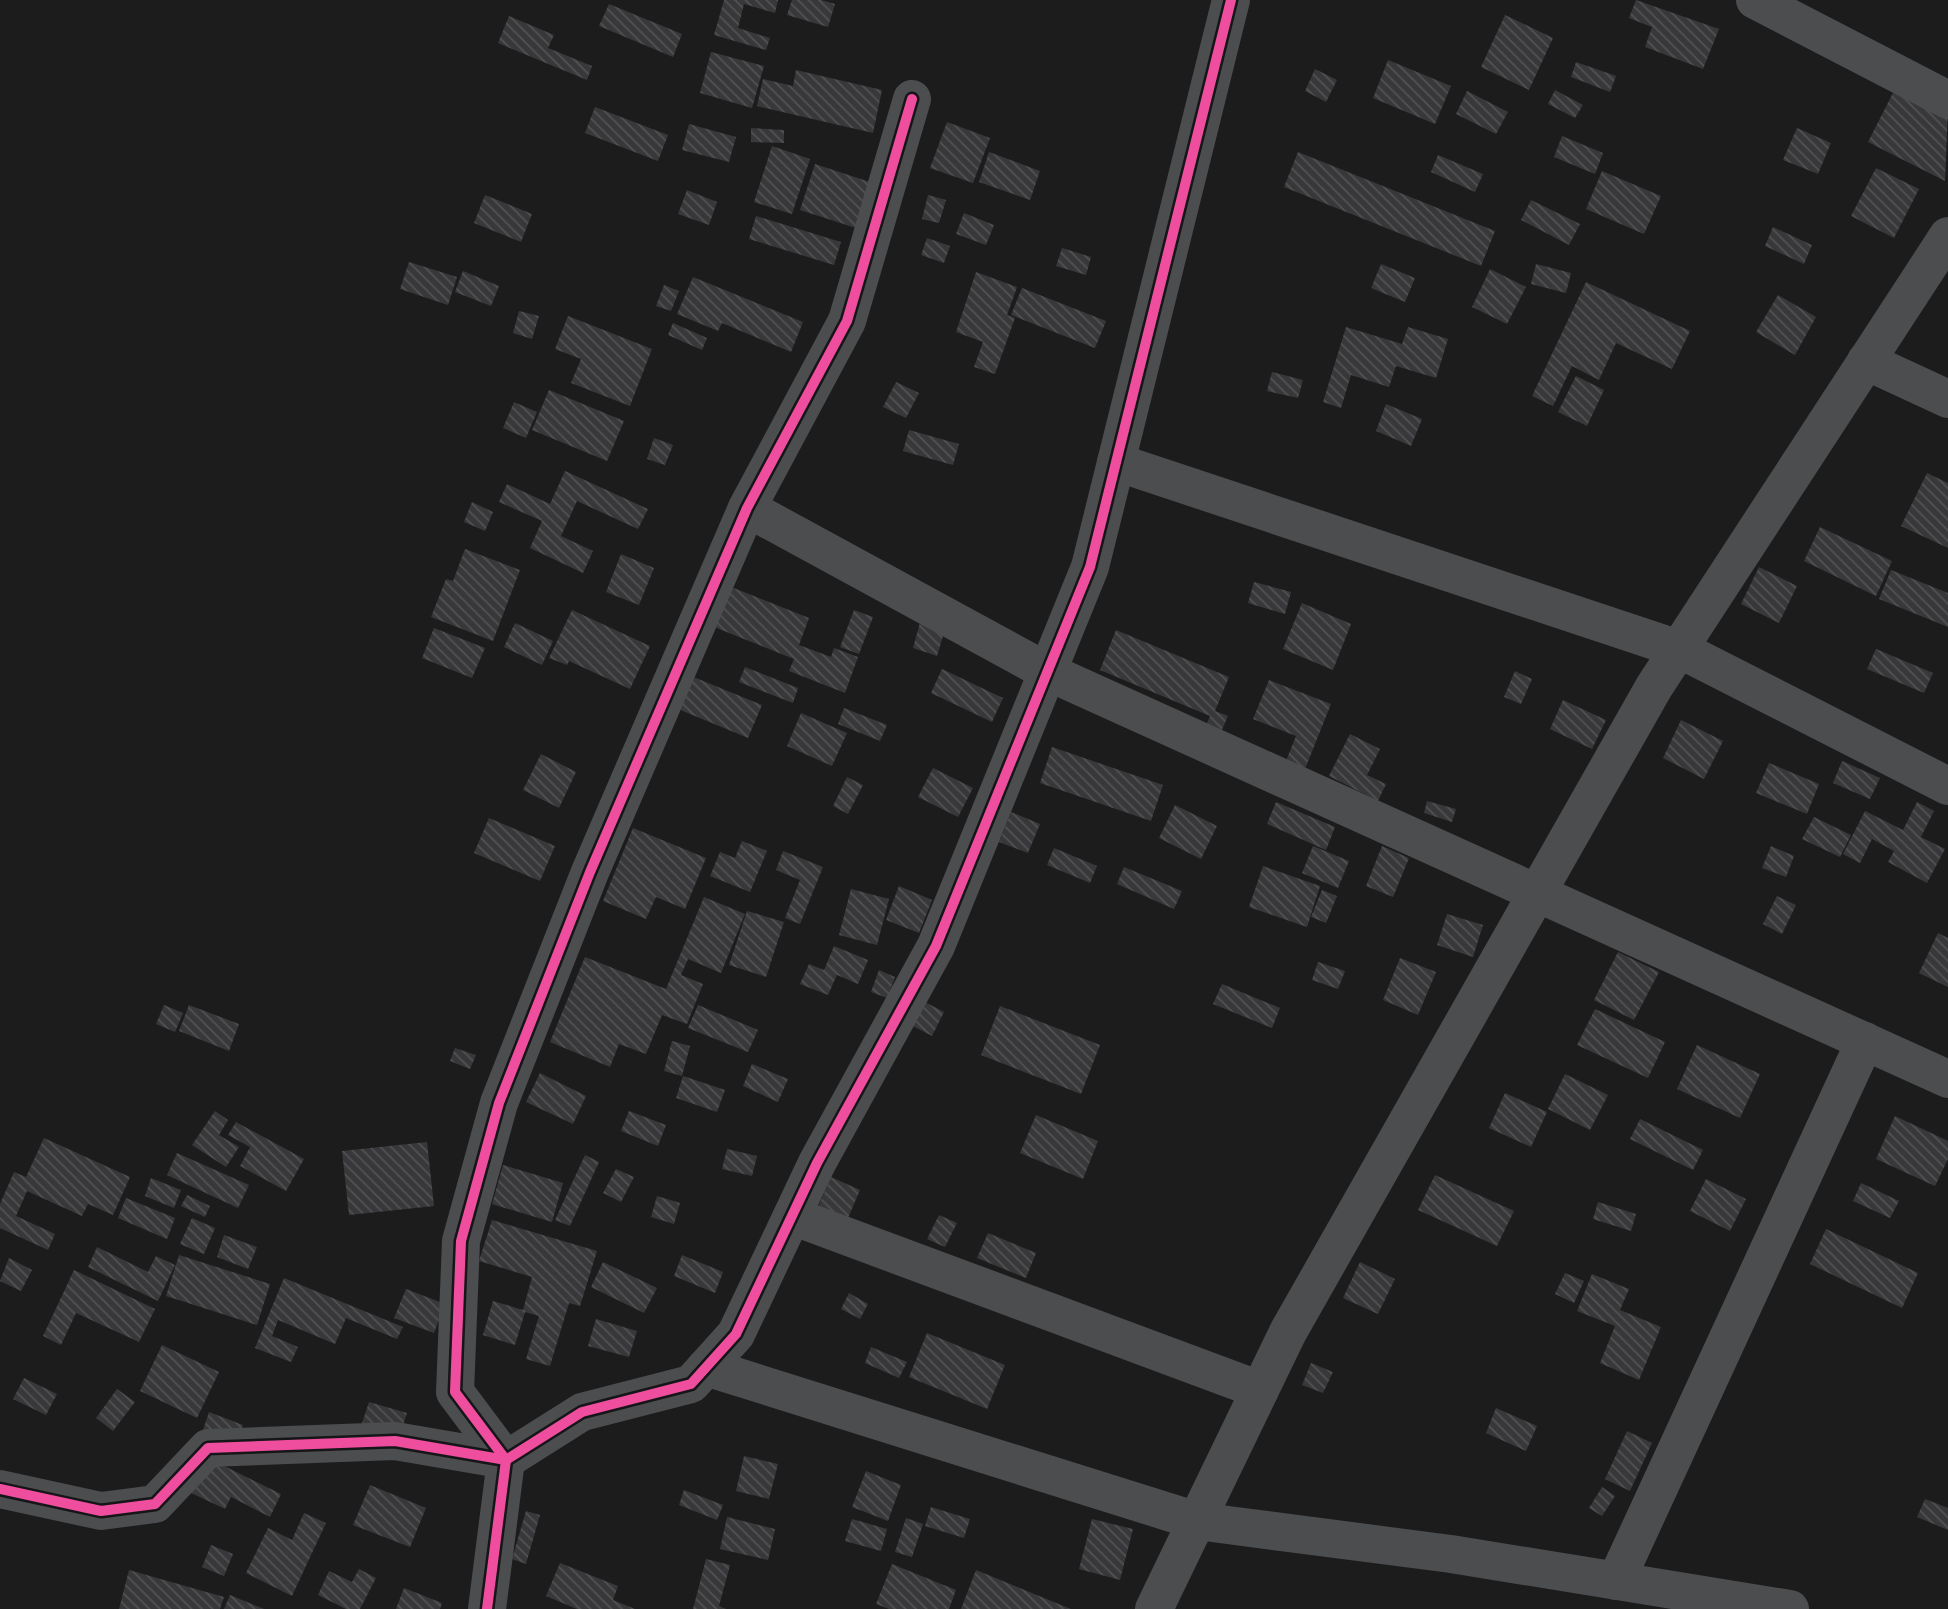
<svg xmlns="http://www.w3.org/2000/svg" width="1948" height="1609" viewBox="0 0 1948 1609" font-family="'DejaVu Sans',sans-serif">
	<defs>
		<pattern id="building-back-hatch" width="6" height="6" patternUnits="userSpaceOnUse" patternTransform="scale(1.75)"><rect width="6" height="6" fill="#38383a"/><path d="M-1 5l2 2M0 0l6 6M5-1l2 2" fill="none" stroke="#525255"/></pattern>
	</defs>
	<rect width="100%" height="100%" fill="#1c1c1c"/>
	<!-- building -->
	<g fill="url(#building-back-hatch)">
		<polygon points="724,0 778,0 775,13 744,4 738,28 770,38 766,50 714,35"/>
		<polygon points="792,0 821,0 835,4 828,27 787,15"/>
		<polygon points="1636,0 1719,29 1703,69 1645,47 1652,27 1629,18"/>
		<polygon points="609,4 682,34 673,57 599,26"/>
		<polygon points="1505,15 1553,38 1529,90 1481,67"/>
		<polygon points="509,16 554,35 548,48 592,66 587,80 498,43"/>
		<polygon points="711,52 764,66 752,108 700,93"/>
		<polygon points="1388,60 1451,86 1435,124 1373,98"/>
		<polygon points="1576,62 1616,76 1610,92 1571,77"/>
		<polygon points="1315,69 1337,80 1326,102 1305,91"/>
		<polygon points="796,70 882,90 873,133 757,106 763,79 793,86"/>
		<polygon points="1898,83 1948,108 1945,181 1868,142"/>
		<polygon points="1555,90 1583,105 1575,118 1548,104"/>
		<polygon points="1467,91 1508,112 1496,134 1456,114"/>
		<polygon points="595,107 668,135 658,161 585,133"/>
		<polygon points="947,122 990,138 973,183 930,168"/>
		<polygon points="689,124 736,137 729,162 682,150"/>
		<polygon points="751,128 784,130 784,143 751,142"/>
		<polygon points="1797,128 1831,143 1818,174 1783,160"/>
		<polygon points="1562,136 1603,153 1595,174 1554,157"/>
		<polygon points="772,146 810,159 792,214 754,202"/>
		<polygon points="989,152 1040,171 1030,200 979,182"/>
		<polygon points="1298,152 1495,231 1481,266 1284,187"/>
		<polygon points="1438,155 1483,174 1475,192 1431,172"/>
		<polygon points="815,164 870,182 856,228 800,210"/>
		<polygon points="1876,168 1919,189 1894,238 1851,216"/>
		<polygon points="1602,171 1661,196 1644,234 1586,209"/>
		<polygon points="687,190 717,202 709,225 678,214"/>
		<polygon points="485,195 532,214 521,242 474,223"/>
		<polygon points="928,195 946,200 939,223 922,219"/>
		<polygon points="1531,200 1580,224 1569,245 1521,220"/>
		<polygon points="964,213 994,225 986,245 956,234"/>
		<polygon points="756,216 841,242 834,265 749,239"/>
		<polygon points="1773,227 1812,245 1804,264 1765,246"/>
		<polygon points="927,238 950,246 944,263 921,255"/>
		<polygon points="1062,248 1091,257 1086,275 1056,266"/>
		<polygon points="409,262 457,277 448,305 400,289"/>
		<polygon points="1381,264 1415,278 1405,302 1371,288"/>
		<polygon points="1536,264 1571,273 1566,293 1531,284"/>
		<polygon points="1490,269 1526,287 1507,324 1472,307"/>
		<polygon points="463,271 499,286 491,306 455,292"/>
		<polygon points="976,272 1017,287 1007,315 1015,318 995,374 974,367 983,342 956,332"/>
		<polygon points="693,277 803,322 791,352 722,323 718,331 677,314"/>
		<polygon points="1586,282 1690,331 1672,369 1616,343 1599,380 1572,366 1553,406 1532,396"/>
		<polygon points="664,285 679,291 671,311 656,306"/>
		<polygon points="1022,288 1106,321 1095,348 1011,315"/>
		<polygon points="1778,295 1816,317 1795,355 1756,332"/>
		<polygon points="519,311 539,316 532,339 513,333"/>
		<polygon points="568,316 652,349 630,406 571,383 581,359 555,349"/>
		<polygon points="673,323 707,338 702,350 668,335"/>
		<polygon points="1346,327 1402,344 1408,327 1448,339 1436,378 1396,366 1389,387 1351,375 1341,408 1323,402"/>
		<polygon points="1272,372 1303,380 1298,398 1267,391"/>
		<polygon points="1576,376 1604,390 1587,426 1558,412"/>
		<polygon points="896,382 919,393 906,418 883,407"/>
		<polygon points="549,390 624,421 607,461 532,430"/>
		<polygon points="514,402 537,412 526,438 503,428"/>
		<polygon points="1386,404 1422,419 1411,446 1376,431"/>
		<polygon points="909,430 959,444 953,465 903,451"/>
		<polygon points="654,438 673,445 665,465 647,459"/>
		<polygon points="565,471 648,509 638,529 577,501 561,536 593,551 583,573 530,548 542,521 499,502 507,484 550,504"/>
		<polygon points="1927,473 1948,483 1948,548 1901,526"/>
		<polygon points="472,502 493,512 485,531 464,522"/>
		<polygon points="1820,527 1892,561 1876,596 1804,561"/>
		<polygon points="465,549 520,570 493,641 431,617 446,579 453,581"/>
		<polygon points="621,554 654,568 639,605 606,592"/>
		<polygon points="1759,567 1797,586 1779,623 1741,604"/>
		<polygon points="1891,570 1948,593 1948,627 1879,599"/>
		<polygon points="1254,582 1291,592 1285,614 1248,603"/>
		<polygon points="731,587 809,618 799,645 831,657 834,648 858,657 845,693 789,671 794,659 714,627"/>
		<polygon points="1302,603 1351,624 1333,670 1283,649"/>
		<polygon points="572,610 650,646 630,689 569,661 567,665 549,658"/>
		<polygon points="854,610 873,617 859,654 840,647"/>
		<polygon points="921,619 946,626 937,656 913,648"/>
		<polygon points="515,623 553,641 542,665 504,647"/>
		<polygon points="434,628 485,648 472,678 422,658"/>
		<polygon points="1116,630 1229,677 1215,711 1228,716 1217,741 1202,735 1210,716 1100,670"/>
		<polygon points="1876,649 1933,673 1924,693 1867,669"/>
		<polygon points="745,667 798,688 793,703 739,682"/>
		<polygon points="942,669 1003,698 992,722 931,693"/>
		<polygon points="1515,671 1532,679 1521,704 1504,697"/>
		<polygon points="691,676 762,705 748,738 678,709"/>
		<polygon points="1269,680 1331,704 1301,779 1282,771 1296,736 1253,719"/>
		<polygon points="1563,700 1606,720 1592,749 1550,729"/>
		<polygon points="844,708 887,725 880,741 838,724"/>
		<polygon points="801,713 847,733 832,766 787,746"/>
		<polygon points="1681,720 1723,741 1704,779 1663,758"/>
		<polygon points="1350,734 1380,749 1367,775 1386,784 1378,801 1329,776"/>
		<polygon points="1052,747 1163,785 1151,821 1040,783"/>
		<polygon points="541,754 576,772 559,808 523,790"/>
		<polygon points="1842,761 1880,778 1870,799 1833,783"/>
		<polygon points="1769,763 1819,784 1807,814 1756,793"/>
		<polygon points="933,768 973,788 958,817 918,797"/>
		<polygon points="847,777 863,785 848,814 833,806"/>
		<polygon points="1427,801 1456,809 1452,822 1424,813"/>
		<polygon points="1276,802 1335,827 1326,850 1267,824"/>
		<polygon points="1917,802 1934,811 1921,837 1945,849 1927,883 1888,862 1894,851 1872,839 1860,863 1843,854 1865,811 1903,830"/>
		<polygon points="1175,805 1217,826 1201,859 1159,838"/>
		<polygon points="1011,812 1040,824 1028,853 999,842"/>
		<polygon points="1814,817 1851,835 1840,857 1802,839"/>
		<polygon points="489,818 555,846 540,881 474,853"/>
		<polygon points="633,828 706,858 685,909 656,897 646,919 603,901"/>
		<polygon points="742,841 767,851 750,892 710,876 720,852 735,858"/>
		<polygon points="1313,846 1349,861 1338,888 1302,873"/>
		<polygon points="1382,846 1409,858 1393,897 1366,886"/>
		<polygon points="1771,846 1794,856 1786,877 1762,868"/>
		<polygon points="1054,848 1097,866 1090,883 1047,865"/>
		<polygon points="783,851 823,867 800,924 785,918 800,880 776,870"/>
		<polygon points="1263,866 1320,886 1307,927 1249,907"/>
		<polygon points="1124,867 1182,891 1174,909 1117,884"/>
		<polygon points="899,886 932,900 919,933 886,920"/>
		<polygon points="851,889 889,899 877,945 839,935"/>
		<polygon points="1322,890 1337,896 1326,923 1311,917"/>
		<polygon points="1777,896 1796,905 1782,934 1763,924"/>
		<polygon points="704,897 745,914 721,973 688,959 681,975 703,984 687,1024 662,1015 646,1054 619,1044 610,1067 550,1042 585,957 666,989"/>
		<polygon points="747,911 784,922 766,977 729,965"/>
		<polygon points="1447,914 1483,925 1473,957 1437,945"/>
		<polygon points="1938,933 1948,938 1948,987 1919,973"/>
		<polygon points="834,946 868,960 858,984 837,975 828,995 800,984 809,964 824,970"/>
		<polygon points="1618,952 1659,972 1634,1020 1594,1000"/>
		<polygon points="1400,958 1436,972 1418,1015 1383,1000"/>
		<polygon points="1318,962 1345,971 1338,989 1312,980"/>
		<polygon points="879,970 895,977 887,998 871,992"/>
		<polygon points="1222,984 1280,1008 1272,1028 1213,1004"/>
		<polygon points="925,1002 944,1012 932,1036 913,1026"/>
		<polygon points="164,1005 183,1013 175,1032 156,1024"/>
		<polygon points="189,1005 239,1024 229,1051 179,1031"/>
		<polygon points="698,1005 758,1030 748,1052 688,1028"/>
		<polygon points="1000,1006 1100,1045 1081,1094 981,1055"/>
		<polygon points="1595,1009 1665,1042 1648,1078 1577,1045"/>
		<polygon points="672,1041 690,1046 682,1076 664,1071"/>
		<polygon points="1697,1045 1760,1074 1740,1118 1677,1089"/>
		<polygon points="455,1048 476,1055 470,1069 450,1061"/>
		<polygon points="752,1064 788,1079 778,1102 743,1086"/>
		<polygon points="540,1073 586,1096 573,1124 526,1102"/>
		<polygon points="1565,1074 1608,1095 1590,1130 1548,1109"/>
		<polygon points="683,1076 725,1090 717,1112 676,1098"/>
		<polygon points="1505,1093 1547,1112 1531,1147 1489,1128"/>
		<polygon points="215,1111 228,1120 219,1135 239,1147 226,1167 192,1145"/>
		<polygon points="629,1111 666,1125 658,1146 621,1131"/>
		<polygon points="1036,1115 1098,1141 1083,1179 1020,1153"/>
		<polygon points="1895,1116 1948,1141 1948,1159 1935,1186 1876,1159"/>
		<polygon points="1640,1119 1703,1150 1693,1170 1630,1139"/>
		<polygon points="236,1122 304,1159 286,1191 240,1166 250,1147 228,1135"/>
		<polygon points="44,1138 130,1177 113,1215 88,1204 82,1216 27,1191 16,1216 55,1234 48,1250 0,1228 0,1204 14,1172 26,1177"/>
		<polygon points="427,1142 434,1206 349,1215 342,1151"/>
		<polygon points="727,1149 757,1156 752,1176 722,1169"/>
		<polygon points="177,1153 249,1185 238,1208 167,1175"/>
		<polygon points="585,1155 599,1162 570,1226 555,1220"/>
		<polygon points="503,1165 563,1183 552,1222 492,1204"/>
		<polygon points="616,1169 634,1177 621,1202 603,1193"/>
		<polygon points="1435,1175 1514,1211 1497,1246 1418,1210"/>
		<polygon points="831,1177 860,1190 845,1225 816,1212"/>
		<polygon points="151,1178 181,1190 174,1208 145,1196"/>
		<polygon points="1706,1179 1746,1199 1730,1231 1690,1211"/>
		<polygon points="1861,1183 1899,1201 1890,1218 1853,1201"/>
		<polygon points="187,1195 210,1206 205,1217 181,1206"/>
		<polygon points="657,1196 680,1203 674,1224 651,1217"/>
		<polygon points="126,1198 175,1218 167,1239 118,1218"/>
		<polygon points="1598,1202 1636,1214 1631,1231 1593,1219"/>
		<polygon points="939,1215 957,1223 945,1247 927,1239"/>
		<polygon points="192,1218 215,1228 204,1254 180,1244"/>
		<polygon points="492,1220 597,1251 580,1306 569,1303 550,1366 526,1359 539,1316 525,1312 515,1345 483,1335 493,1301 523,1310 532,1277 479,1261"/>
		<polygon points="1826,1229 1918,1273 1902,1308 1810,1264"/>
		<polygon points="988,1233 1036,1253 1026,1278 977,1258"/>
		<polygon points="224,1235 257,1247 248,1269 217,1257"/>
		<polygon points="97,1247 148,1272 156,1256 175,1265 158,1301 88,1267"/>
		<polygon points="179,1255 270,1284 257,1325 166,1296"/>
		<polygon points="682,1255 723,1272 715,1293 674,1276"/>
		<polygon points="9,1258 32,1270 21,1291 0,1281"/>
		<polygon points="603,1262 657,1288 644,1313 591,1287"/>
		<polygon points="1360,1262 1395,1279 1378,1314 1343,1298"/>
		<polygon points="74,1270 155,1309 139,1342 76,1313 61,1345 43,1336"/>
		<polygon points="1565,1273 1584,1281 1574,1303 1555,1294"/>
		<polygon points="1592,1274 1629,1289 1620,1310 1661,1327 1639,1380 1600,1363 1615,1326 1577,1311"/>
		<polygon points="284,1278 403,1327 397,1339 346,1318 335,1344 278,1320 272,1336 298,1347 291,1362 255,1348"/>
		<polygon points="406,1289 445,1304 434,1333 394,1318"/>
		<polygon points="849,1293 868,1304 860,1319 841,1309"/>
		<polygon points="596,1319 637,1331 629,1357 588,1346"/>
		<polygon points="927,1333 1005,1365 987,1409 909,1377"/>
		<polygon points="162,1345 219,1372 197,1418 140,1391"/>
		<polygon points="871,1347 907,1362 899,1378 865,1363"/>
		<polygon points="1311,1363 1333,1372 1323,1393 1302,1385"/>
		<polygon points="24,1378 57,1394 46,1415 13,1399"/>
		<polygon points="117,1389 135,1402 113,1431 96,1418"/>
		<polygon points="369,1402 407,1413 400,1434 362,1423"/>
		<polygon points="1496,1408 1537,1426 1526,1451 1486,1433"/>
		<polygon points="209,1412 243,1425 237,1443 203,1430"/>
		<polygon points="1627,1431 1652,1443 1630,1491 1605,1479"/>
		<polygon points="204,1456 281,1494 270,1517 231,1497 225,1509 187,1491"/>
		<polygon points="744,1456 778,1464 769,1499 736,1491"/>
		<polygon points="866,1471 901,1485 888,1521 852,1507"/>
		<polygon points="370,1485 426,1508 410,1547 353,1525"/>
		<polygon points="1602,1487 1615,1496 1602,1516 1589,1508"/>
		<polygon points="684,1490 723,1505 717,1520 679,1505"/>
		<polygon points="1925,1499 1948,1508 1948,1530 1917,1517"/>
		<polygon points="931,1507 970,1519 964,1538 925,1526"/>
		<polygon points="526,1511 540,1515 526,1564 512,1559"/>
		<polygon points="304,1513 326,1523 292,1596 246,1573 268,1528 292,1540"/>
		<polygon points="727,1517 775,1529 768,1560 720,1549"/>
		<polygon points="906,1518 923,1524 912,1557 895,1552"/>
		<polygon points="852,1519 887,1529 881,1551 845,1541"/>
		<polygon points="1092,1519 1133,1529 1120,1580 1079,1569"/>
		<polygon points="211,1545 233,1554 224,1576 202,1567"/>
		<polygon points="706,1559 730,1565 719,1606 726,1609 693,1609"/>
		<polygon points="560,1563 618,1586 613,1600 635,1609 577,1609 546,1596"/>
		<polygon points="892,1564 956,1590 949,1609 889,1609 876,1604"/>
		<polygon points="359,1569 376,1578 360,1609 346,1609 318,1595 329,1571 352,1582"/>
		<polygon points="129,1570 224,1597 220,1609 119,1609"/>
		<polygon points="976,1570 1071,1609 961,1609"/>
		<polygon points="404,1588 442,1603 440,1609 396,1609"/>
		<polygon points="230,1595 264,1609 224,1609"/>
	</g>
	<g fill="none" stroke-linecap="round" stroke-linejoin="round">
		<!-- minor -->
		<g stroke="#4c4d4f" stroke-width="38">
			<polyline points="1755,0 1948,100"/>
			<polyline points="1866,361 1948,399"/>
			<polyline points="1116,462 1679,649 1948,786"/>
			<polyline points="747,508 1048,672 1948,1079"/>
			<polyline points="792,1216 1260,1390"/>
			<polyline points="706,1367 1197,1521 1451,1554 1790,1609"/>
			<polyline points="0,1489 101,1511 155,1504 208,1448 395,1441 506,1460 582,1412 691,1384 736,1334 817,1163 936,946 1090,567 1231,0"/>
			<polyline points="1616,1581 1865,1041"/>
			<polyline points="487,1609 506,1460 455,1392 461,1241 499,1103 590,872 747,508 847,321 912,99"/>
			<polyline points="1154,1609 1288,1332 1654,687 1948,236"/>
		</g>
		<defs>
			<g id="cycleway">
				<polyline points="0,1489 101,1511 155,1504 208,1448 395,1441 506,1460 582,1412 691,1384 736,1334 817,1163 936,946 1090,567 1231,0"/>
				<polyline points="487,1609 506,1460 455,1392 461,1241 499,1103 590,872 747,508 847,321 912,99"/>
			</g>
		</defs>
		<!-- cycleway casing -->
		<use href="#cycleway" stroke="#161618" stroke-width="15"/>
		<!-- cycleway -->
		<use href="#cycleway" stroke="#ef4d9e" stroke-width="10"/>
	</g>
</svg>
